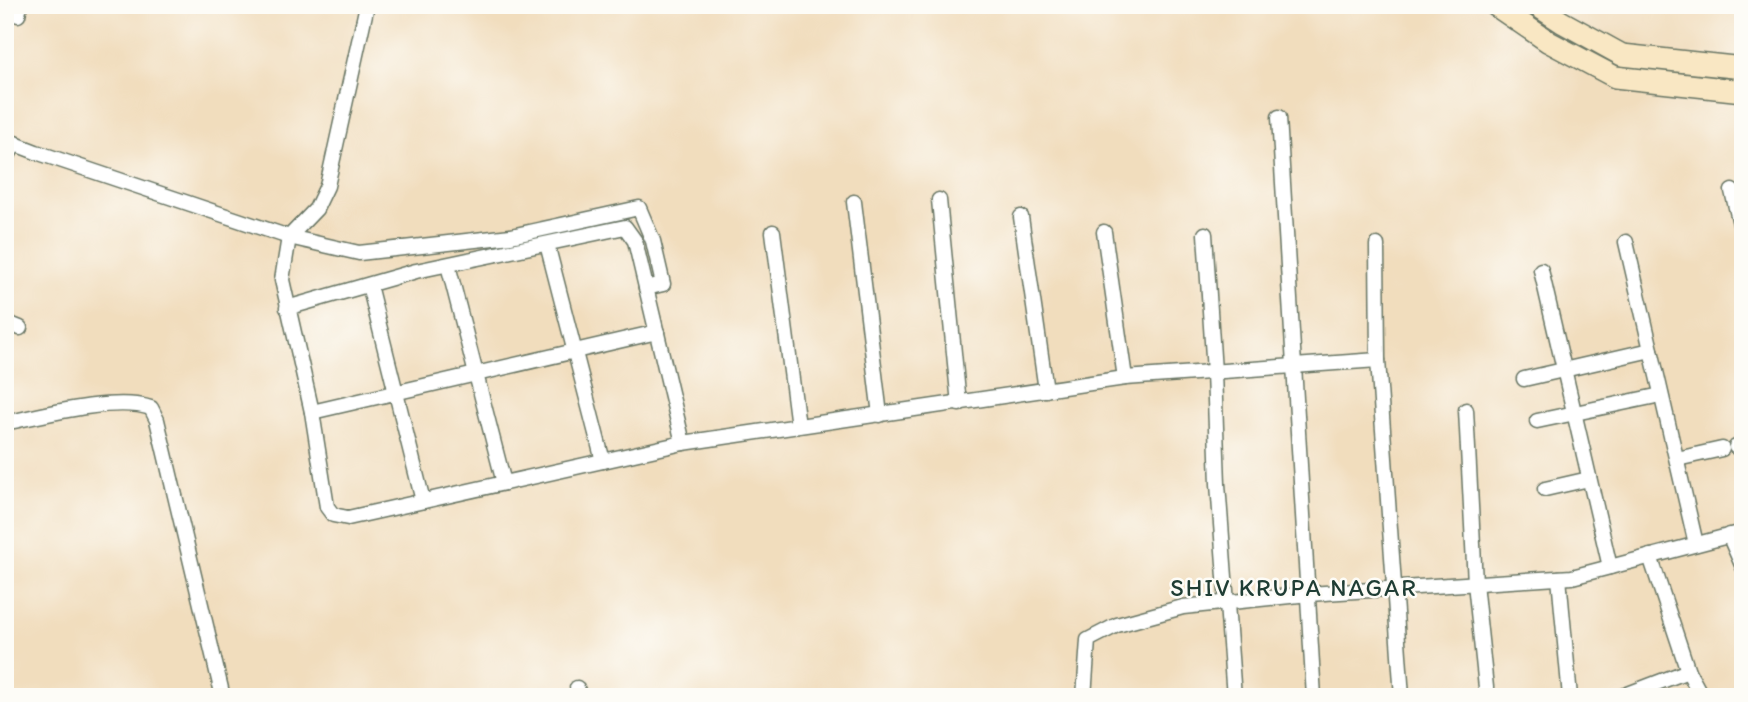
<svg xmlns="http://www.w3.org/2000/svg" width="1748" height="702" font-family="Itim,sans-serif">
  <rect width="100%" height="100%" fill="#fdfcf7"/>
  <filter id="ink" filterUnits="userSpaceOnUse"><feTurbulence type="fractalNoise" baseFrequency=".0143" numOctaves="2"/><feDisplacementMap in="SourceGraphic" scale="14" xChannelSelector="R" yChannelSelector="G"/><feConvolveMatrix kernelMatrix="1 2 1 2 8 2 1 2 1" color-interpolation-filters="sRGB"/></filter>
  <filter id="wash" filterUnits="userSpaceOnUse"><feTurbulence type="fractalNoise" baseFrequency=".00686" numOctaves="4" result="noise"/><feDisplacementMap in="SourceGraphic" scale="28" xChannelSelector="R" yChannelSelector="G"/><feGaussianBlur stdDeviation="1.57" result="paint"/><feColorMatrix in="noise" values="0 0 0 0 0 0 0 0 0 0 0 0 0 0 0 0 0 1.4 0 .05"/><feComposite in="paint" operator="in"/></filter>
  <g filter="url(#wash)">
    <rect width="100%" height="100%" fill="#f1ddbd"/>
  </g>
  <g filter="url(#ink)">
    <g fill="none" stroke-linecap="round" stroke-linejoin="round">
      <defs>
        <g id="minor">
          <polyline points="367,5 327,186 316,209 289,237 282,280 312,412 327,507 333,515 348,518 683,443 1125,378 1378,360"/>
          <polyline points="18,15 20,5"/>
          <polyline points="1279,117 1314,697"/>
          <polyline points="5,140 36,152 289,237 359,253 511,236 639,208 653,241 663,284 646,288"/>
          <polyline points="5,161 15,143"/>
          <polyline points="1732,191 1743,236"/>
          <polyline points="939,200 959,404"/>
          <polyline points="854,202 880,415"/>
          <polyline points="1021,217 1046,390"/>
          <polyline points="773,232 798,426"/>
          <polyline points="1104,232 1125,378"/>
          <polyline points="1205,234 1214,372 1218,484 1234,697"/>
          <polyline points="1626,242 1696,544"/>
          <polyline points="547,244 603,461"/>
          <polyline points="1377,245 1378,360 1402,697"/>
          <polyline points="448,265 504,483"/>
          <polyline points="1541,270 1610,567"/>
          <polyline points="369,285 423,501"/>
          <polyline points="287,308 416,271 625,227 635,241 683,443"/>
          <polyline points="5,322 20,328"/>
          <polyline points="1524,379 1651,350"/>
          <polyline points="1466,410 1475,583 1487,697"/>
          <polyline points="312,412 657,332"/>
          <polyline points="1537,421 1661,395"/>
          <path d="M5,423C43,415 116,396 151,408L157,420L223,697"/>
          <polyline points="1736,447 1743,445"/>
          <polyline points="1677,459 1722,449"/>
          <polyline points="1545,489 1589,479"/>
          <polyline points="1729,535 1743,567"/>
          <polyline points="1650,556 1688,671 1702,697"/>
          <polyline points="1559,578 1570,697"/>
          <polyline points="577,688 580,697"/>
          <polyline points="1084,697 1088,640 1117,625 1183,607 1309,594 1572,577 1743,532"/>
          <polyline points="1620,697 1688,671"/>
        </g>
        <g id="secondary">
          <polyline points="1495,5 1549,42 1615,77 1743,91"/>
          <polyline points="1536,5 1562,22 1622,55 1743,68"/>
        </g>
      </defs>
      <use href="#minor" stroke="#687564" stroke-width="17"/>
      <use href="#secondary" stroke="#687564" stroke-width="24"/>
      <use href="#minor" stroke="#fff" stroke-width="14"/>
      <use href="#secondary" stroke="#f9e7c3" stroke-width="21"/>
    </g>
  </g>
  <g text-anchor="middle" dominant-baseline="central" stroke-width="5" stroke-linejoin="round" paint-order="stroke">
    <g font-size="24" letter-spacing="2" fill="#1f3d34" stroke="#fdfcf7">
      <text x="1294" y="587">SHIV KRUPA NAGAR</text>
    </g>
  </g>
  <rect width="1748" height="702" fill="none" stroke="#fdfcf7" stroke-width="28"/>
</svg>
